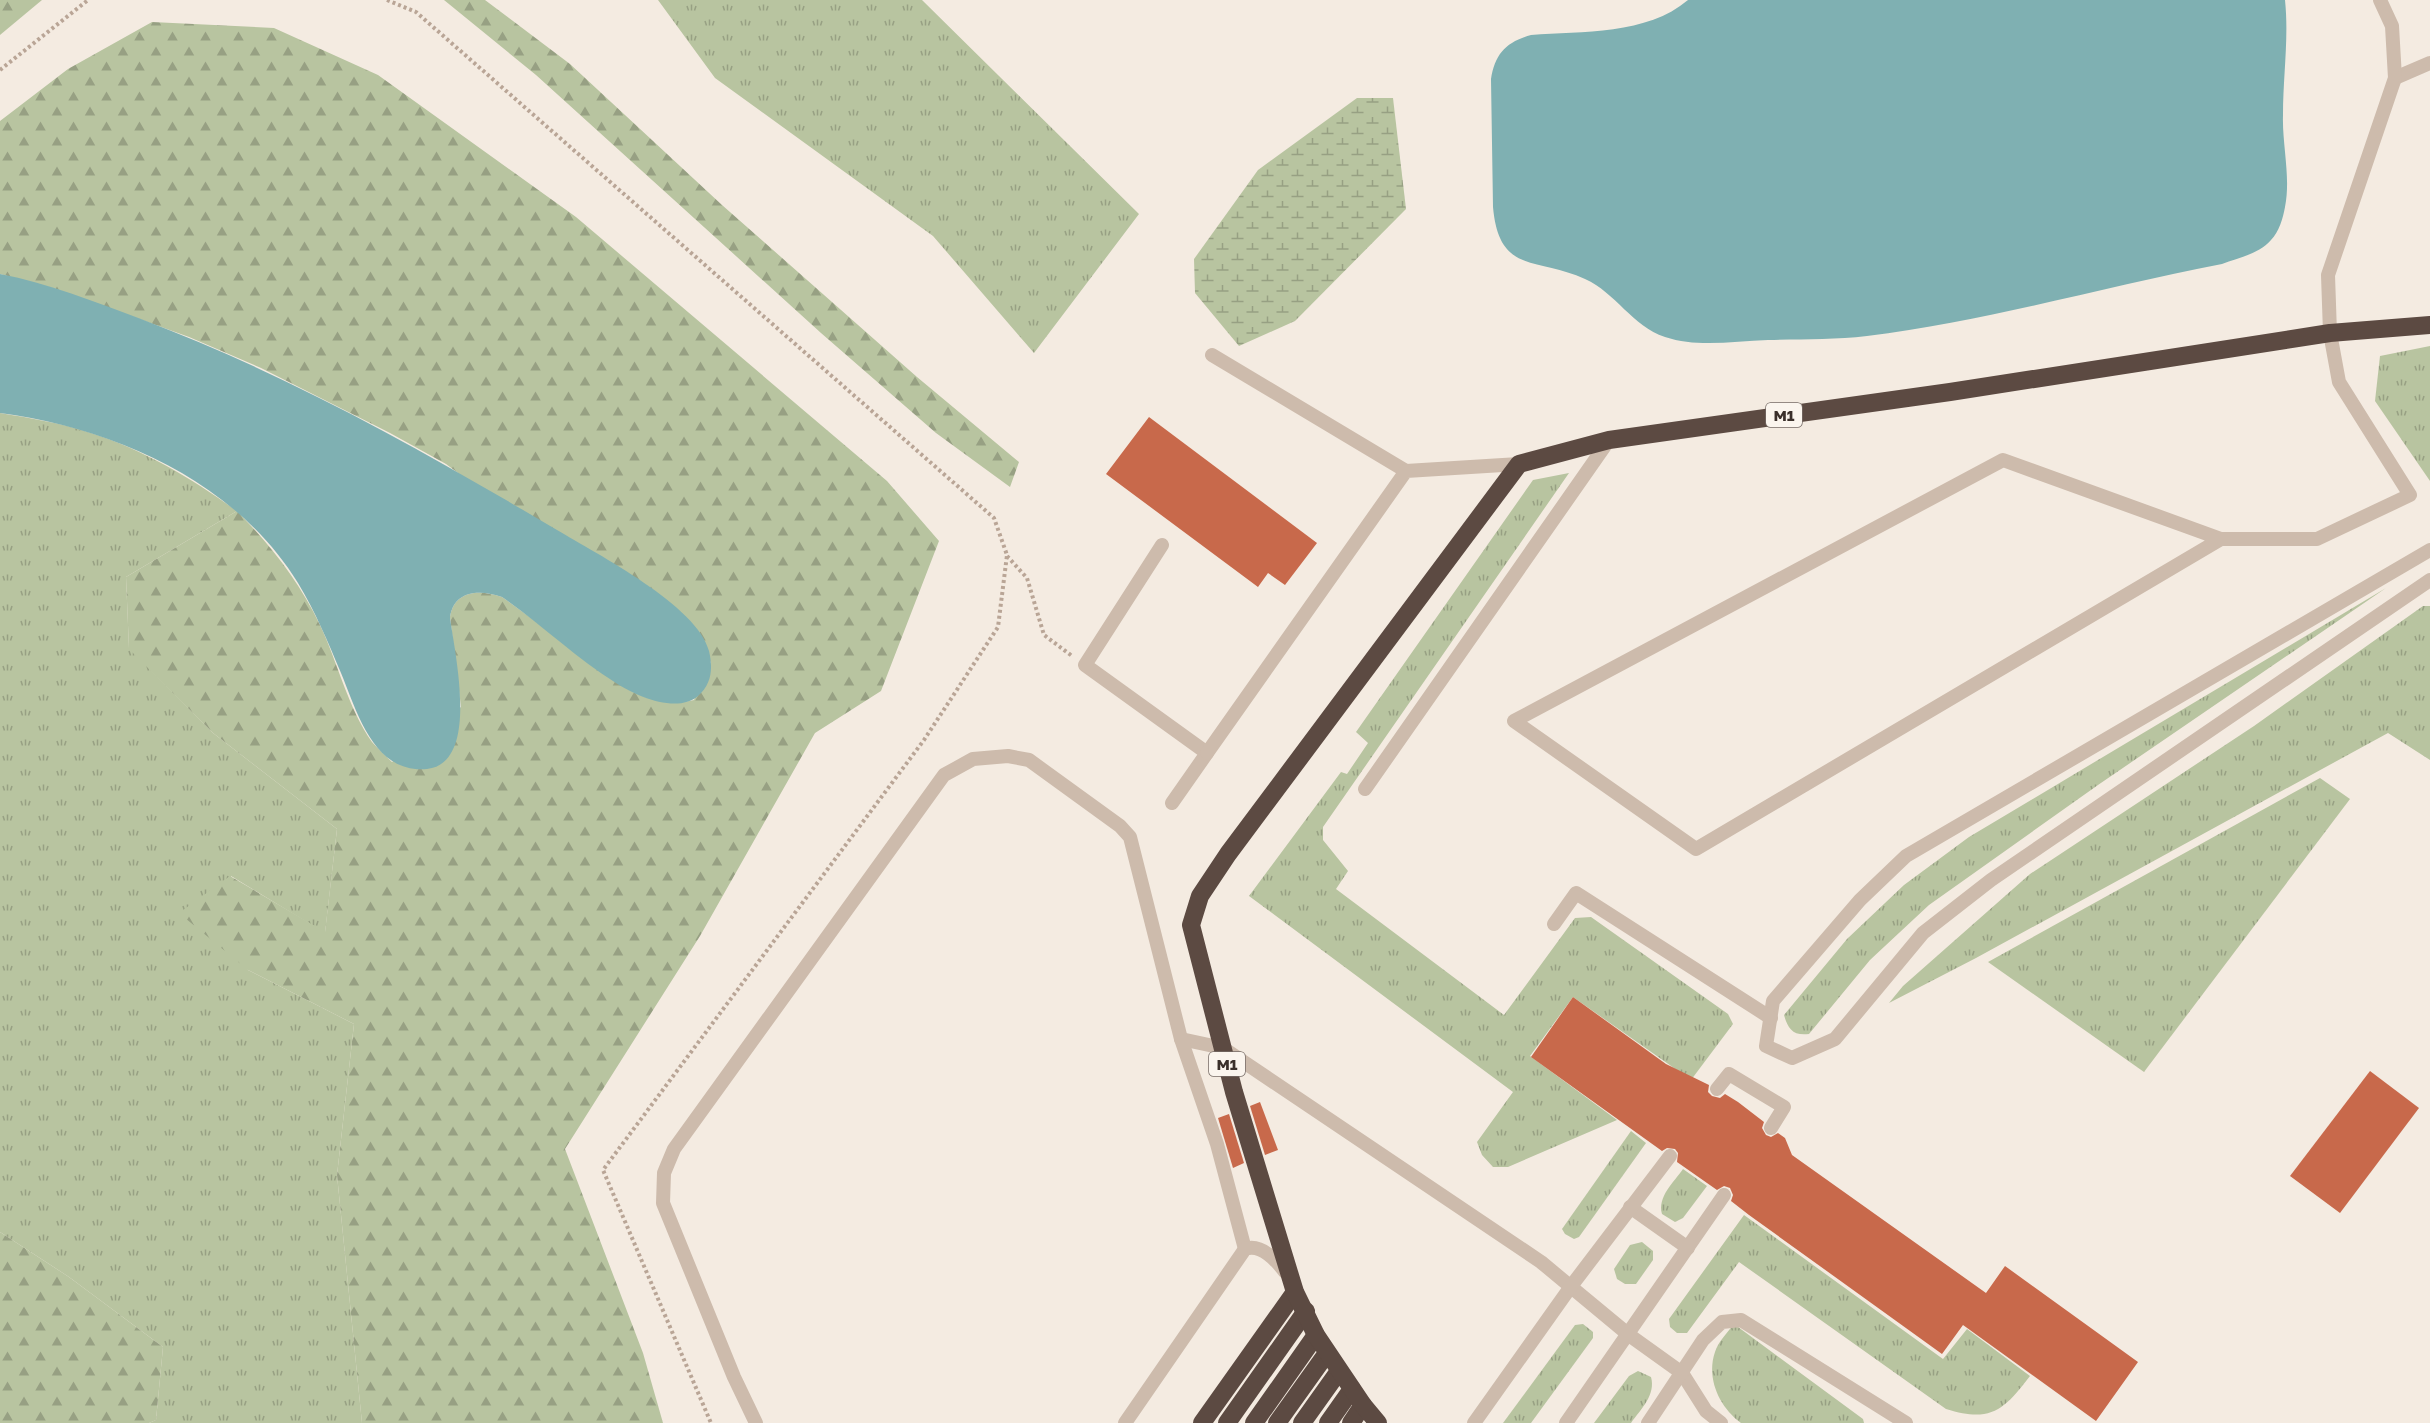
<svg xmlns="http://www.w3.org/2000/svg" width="2430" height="1423" font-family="'Golos Text',sans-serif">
  <defs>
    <pattern id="grass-tufts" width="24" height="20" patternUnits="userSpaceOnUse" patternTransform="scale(1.5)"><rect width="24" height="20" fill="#b8c4a0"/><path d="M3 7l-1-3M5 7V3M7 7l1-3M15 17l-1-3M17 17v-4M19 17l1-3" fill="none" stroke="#97a083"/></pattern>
    <pattern id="forest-firs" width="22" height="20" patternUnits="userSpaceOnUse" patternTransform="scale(1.5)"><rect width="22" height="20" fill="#b8c4a0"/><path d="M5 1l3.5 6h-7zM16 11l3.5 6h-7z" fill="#97a083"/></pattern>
    <pattern id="wetland-marsh" width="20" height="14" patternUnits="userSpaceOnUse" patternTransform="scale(1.5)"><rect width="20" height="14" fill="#b8c4a0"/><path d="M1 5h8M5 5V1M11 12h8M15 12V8" fill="none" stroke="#97a083"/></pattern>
  </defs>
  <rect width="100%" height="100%" fill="#f4ebe1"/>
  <g fill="url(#grass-tufts)">
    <polygon points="658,0 922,0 1139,214 1034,353 933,236 715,78"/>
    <polygon points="2430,346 2430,481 2375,401 2380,356"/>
    <path d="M0,413C30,418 61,423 91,433C144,450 191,478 237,511L126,577L129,648L213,733L337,829L325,933L231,876L248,970L354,1024L337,1175L362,1423H149L156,1420L163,1347L69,1277L0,1232Z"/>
    <polygon points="1569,473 1323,827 1323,840 1348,871 1336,889 1504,1015 1575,918 1591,917 1728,1014 1733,1024 1691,1080 1573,997 1530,1056 1617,1120 1508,1167 1493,1167 1482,1155 1477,1142 1513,1092 1249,896 1341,772 1347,774 1368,743 1356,732 1533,480"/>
    <path d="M2386,588L2098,785L1929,905L1870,960L1809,1034C1793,1036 1788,1029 1784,1015L1847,939L1904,885L1969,837Z"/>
    <polygon points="2423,606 2430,606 2430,760 2388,733 1976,958 1889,1003 1903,986 2030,874 2254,726"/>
    <polygon points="2320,778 2350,799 2144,1072 1988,962"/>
    <polygon points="1631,1131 1646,1143 1579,1237 1574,1239 1565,1234 1562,1229"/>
    <path d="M1683,1169L1707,1186L1683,1218L1675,1222L1662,1214C1657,1197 1674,1182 1683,1169Z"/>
    <path d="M1744,1215L1943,1359L1967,1329L2030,1376C2004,1410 1991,1423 1946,1409L1739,1262L1687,1333H1677L1670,1327L1669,1319Z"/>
    <polygon points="1642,1242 1653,1251 1653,1260 1636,1284 1625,1284 1617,1279 1614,1269 1630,1245"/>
    <polygon points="1583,1324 1593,1332 1593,1338 1531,1423 1503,1423 1575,1325"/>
    <path d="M1734,1324L1863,1419L1864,1423H1741C1719,1407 1706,1378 1715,1352C1718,1342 1728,1332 1734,1324Z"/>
    <path d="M1638,1371L1651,1377C1656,1395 1641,1409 1631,1423H1594L1629,1376Z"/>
  </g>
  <g fill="url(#forest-firs)">
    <polygon points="0,0 42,0 0,35"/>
    <polygon points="444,0 485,0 570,64 722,205 917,377 1019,462 1010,487 936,433 821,333 536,75"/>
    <path d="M152,22L274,28L378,75L576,217L887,481L939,541L881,691L815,733L700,936L565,1149L643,1353L663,1423H362L337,1175L354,1024L248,970L179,913L230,876L325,932L337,829L213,733L129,649L126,577L237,511C271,546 299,581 320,625C338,663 348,708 372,742C378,749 385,755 392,762L461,707L450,617C454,590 480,589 502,597C526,614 550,632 573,650C608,677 647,712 694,700L711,662L446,464L390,433L261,368L189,337L56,289L0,274V121L68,69Z"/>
    <polygon points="0,1232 69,1277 163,1347 156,1420 149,1423 0,1423"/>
  </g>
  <polygon fill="url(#wetland-marsh)" points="1357,98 1393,98 1406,209 1295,321 1239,346 1195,293 1194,259 1258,170"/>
  <g fill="#7fb0b2">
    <path d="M1688,0H2285C2289,38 2283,76 2283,115C2282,145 2291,177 2285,207C2283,218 2279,232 2271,240C2259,254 2238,258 2222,264C2103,287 1987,321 1867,336C1834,340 1801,339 1768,340C1734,341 1698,348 1665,337C1632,326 1616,293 1585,279C1537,257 1499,275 1493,207L1491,79C1495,54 1506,42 1531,35C1582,31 1647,35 1688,0Z"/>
    <path d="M0,274C48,283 95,302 141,319C289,375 422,450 557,530C597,554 698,606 709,651C713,668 712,684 698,696C677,714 636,696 616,683C576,658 541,624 502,597C480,589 454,590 450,617C454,651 481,763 427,769C373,774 357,711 341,673C328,642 315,611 298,583C235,481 114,428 0,413Z"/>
  </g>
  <g fill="#c8694b">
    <polygon points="1149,417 1317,543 1285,585 1268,573 1258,587 1106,474"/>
    <polygon points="1573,997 1666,1064 1709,1085 1708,1092 1712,1096 1720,1098 1725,1094 1738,1102 1764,1122 1762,1128 1766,1135 1771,1137 1778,1133 1785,1138 1792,1155 1986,1293 2005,1266 2138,1362 2096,1421 1963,1325 1942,1354 1749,1215 1731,1201 1733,1195 1730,1188 1724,1186 1717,1190 1677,1162 1678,1153 1675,1149 1667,1148 1662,1151 1531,1057"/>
    <polygon points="2370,1071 2419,1108 2340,1213 2290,1176"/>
    <polygon points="1260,1102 1278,1150 1265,1155 1250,1106"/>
    <polygon points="1229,1114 1244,1163 1233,1168 1218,1118"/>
  </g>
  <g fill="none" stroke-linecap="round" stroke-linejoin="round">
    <g stroke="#b9a596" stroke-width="4" stroke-dasharray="3 3" stroke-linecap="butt">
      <polyline points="387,0 416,12 994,518 1007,555 998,627 924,740 603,1170 711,1423"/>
      <polyline points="0,70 88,0"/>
      <polyline points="1007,556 1027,578 1044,635 1072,656"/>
    </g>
    <g stroke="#cdbbac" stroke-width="14">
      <polyline points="2395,78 2430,63"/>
      <polyline points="1212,355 1406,471"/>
      <polyline points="2221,539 2003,460 1514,721 1696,849 2221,539 2317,539 2410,495 2339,382 2330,333 2328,275 2395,78 2392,26 2380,0"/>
      <polyline points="1162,545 1085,665 1207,753 1172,803"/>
      <polyline points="2430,550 1906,856 1860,900 1773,1001 1766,1046 1792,1058 1835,1039 1923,933 1991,880 2430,580"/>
      <polyline points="1207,753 1406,471 1519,464"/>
      <polyline points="1365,789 1609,440"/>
      <polyline points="1554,924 1576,893 1771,1018"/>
      <polyline points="1181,1039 1223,1048 1541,1262 1629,1335 1682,1373 1706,1411 1721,1423"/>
      <polyline points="1717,1089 1729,1074 1784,1107 1771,1128"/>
      <polyline points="1630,1207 1688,1248"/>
      <polyline points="756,1423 734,1377 663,1203 664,1173 674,1149 944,775 973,759 1008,756 1029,760 1120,826 1130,837 1181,1039 1217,1144 1245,1249"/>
      <path d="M1125,1423L1245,1249C1261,1243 1277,1261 1285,1272"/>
      <polyline points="1474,1423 1572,1285 1670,1156"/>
      <polyline points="1566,1423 1724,1195"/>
      <polyline points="1648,1423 1703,1340 1722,1322 1741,1320 1906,1423"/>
    </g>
    <g stroke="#5c4a42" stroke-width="18">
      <polyline points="1202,1423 1295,1292"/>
      <polyline points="1227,1423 1306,1311"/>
      <polyline points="1254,1423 1316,1335"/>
      <polyline points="1277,1423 1327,1353"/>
      <polyline points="1302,1423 1339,1371"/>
      <polyline points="1328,1423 1352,1389"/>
      <polyline points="1351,1423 1363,1405"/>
      <polyline points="1378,1423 1363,1405 1316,1335 1295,1292 1234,1092 1191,925 1200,896 1228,854 1519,464 1609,440 1950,392 2330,333 2430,325"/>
    </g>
  </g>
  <g text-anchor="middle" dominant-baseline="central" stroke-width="5" stroke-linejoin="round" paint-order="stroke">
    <g fill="#fbf5ee" stroke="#756b66" stroke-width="1.5">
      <rect x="1766" y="403" width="36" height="24" rx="4.5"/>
      <rect x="1209" y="1052" width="36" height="24" rx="4.5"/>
    </g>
    <g font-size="15" font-weight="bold" fill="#3b302b">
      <text x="1784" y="415">М1</text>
      <text x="1227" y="1064">М1</text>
    </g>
  </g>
</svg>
